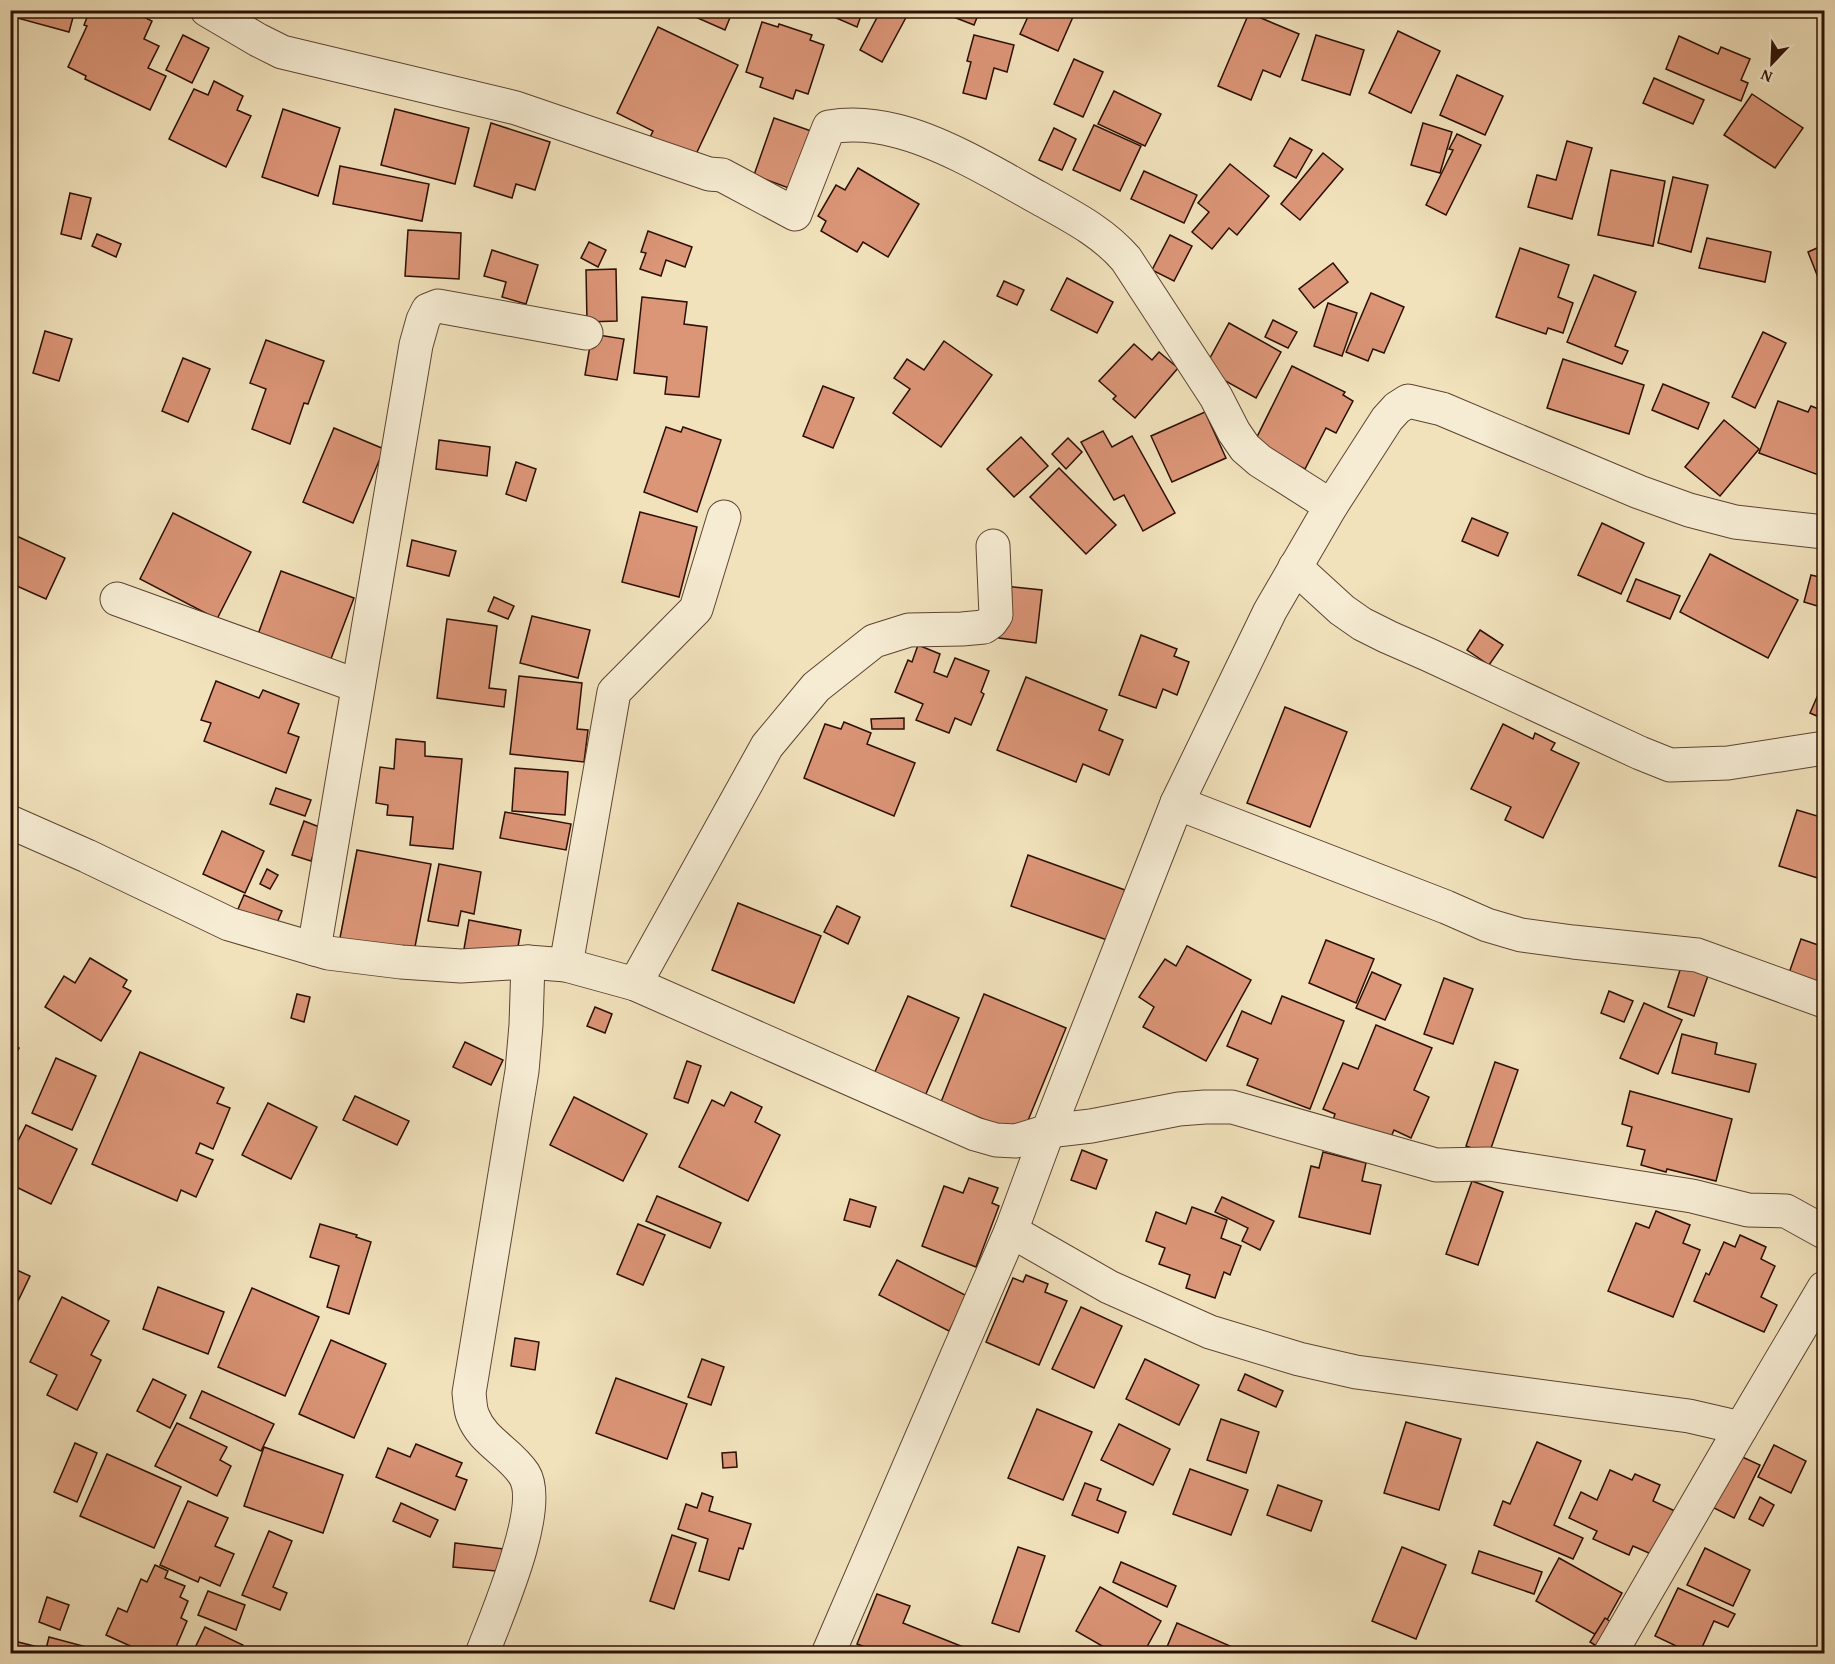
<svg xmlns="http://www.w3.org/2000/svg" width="1835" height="1664" font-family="'Gentium Book Plus',serif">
  <rect width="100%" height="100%" fill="#f1e2bc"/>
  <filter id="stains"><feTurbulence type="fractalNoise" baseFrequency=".00333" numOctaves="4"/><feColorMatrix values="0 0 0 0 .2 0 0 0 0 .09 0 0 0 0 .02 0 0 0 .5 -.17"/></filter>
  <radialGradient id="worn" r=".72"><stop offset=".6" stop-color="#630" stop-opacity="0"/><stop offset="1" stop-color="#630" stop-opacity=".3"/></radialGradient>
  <g fill="#db9577" stroke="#2c0f03" stroke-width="1.5">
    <polygon points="10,10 75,10 69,32 10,16"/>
    <polygon points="90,10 130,10 152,21 144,39 159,46 148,68 166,76 150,110 85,79 86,76 68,67 87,26 84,25"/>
    <polygon points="684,10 733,10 725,30 684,12"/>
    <polygon points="818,10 863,10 857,27"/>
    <polygon points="881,10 910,10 882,62 860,50"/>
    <polygon points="953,10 980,10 974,25 951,16"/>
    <polygon points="1031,10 1076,10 1058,51 1020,34"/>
    <polygon points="1249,13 1299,34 1280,77 1263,70 1251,100 1218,86"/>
    <polygon points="762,22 778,27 779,24 812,35 810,40 824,45 808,94 796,90 793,99 760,87 763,78 746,72"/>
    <polygon points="658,27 738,65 689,169 644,149 653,131 617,113"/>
    <polygon points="1398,31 1440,51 1411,113 1369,93"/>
    <polygon points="183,35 209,48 192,83 166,70"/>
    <polygon points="974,35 1014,45 1007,72 994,68 986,99 963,93 971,62 967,61"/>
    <polygon points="1316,35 1364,50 1350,95 1302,80"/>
    <polygon points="1679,36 1718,54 1721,47 1750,59 1741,80 1748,83 1741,101 1666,69"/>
    <polygon points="1074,59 1103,72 1083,117 1054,104"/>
    <polygon points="1457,75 1503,96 1485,135 1440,115"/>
    <polygon points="1654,78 1704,100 1693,124 1643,103"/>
    <polygon points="214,81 243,96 237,110 251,116 226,167 169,139 194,89 208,95"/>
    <polygon points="1114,91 1161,114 1145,146 1098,124"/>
    <polygon points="1752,94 1803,128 1775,168 1724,135"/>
    <polygon points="283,109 340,128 318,196 262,177"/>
    <polygon points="395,109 469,128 455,184 381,165"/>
    <polygon points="774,118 814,132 794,190 754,175"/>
    <polygon points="491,123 550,142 535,190 516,184 512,198 474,186"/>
    <polygon points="1423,123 1452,132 1440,173 1411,165"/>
    <polygon points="1094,125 1141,146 1120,191 1073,170"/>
    <polygon points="1054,128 1076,139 1062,170 1039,160"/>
    <polygon points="1457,134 1481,145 1446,215 1426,205 1453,150 1449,149"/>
    <polygon points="1290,138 1312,150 1296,178 1274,166"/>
    <polygon points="1567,141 1592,148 1572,219 1528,207 1537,175 1556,180"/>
    <polygon points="1323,153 1343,169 1300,220 1281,204"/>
    <polygon points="1230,164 1269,196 1237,235 1229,228 1212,249 1192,232 1209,212 1198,203"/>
    <polygon points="340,166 429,184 422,221 333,204"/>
    <polygon points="858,168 919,204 888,257 863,242 857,252 821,231 826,221 818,216 836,185 845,190"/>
    <polygon points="1611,170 1665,181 1653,246 1598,235"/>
    <polygon points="1144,171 1197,195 1184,223 1131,199"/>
    <polygon points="1673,177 1708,185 1691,252 1658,243"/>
    <polygon points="70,193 91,198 81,239 61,234"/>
    <polygon points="408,230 461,233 459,279 405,276"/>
    <polygon points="648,231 692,247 685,267 666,260 661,276 640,269 646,253 641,252"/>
    <polygon points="97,234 121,244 116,257 92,246"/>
    <polygon points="1170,235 1192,246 1174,281 1152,270"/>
    <polygon points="1707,238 1771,252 1765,282 1699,268"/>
    <polygon points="589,242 606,250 598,267 581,258"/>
    <polygon points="1824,245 1824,289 1823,290 1808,252"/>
    <polygon points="1520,248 1569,265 1558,297 1573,303 1563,333 1548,328 1546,334 1496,317"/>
    <polygon points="492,250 538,265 526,304 502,297 506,282 484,276"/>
    <polygon points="1333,263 1348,282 1314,308 1299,289"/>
    <polygon points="616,269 617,321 587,322 586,270"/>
    <polygon points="1594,275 1636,292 1615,346 1628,351 1622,364 1567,342"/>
    <polygon points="1067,278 1113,302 1097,333 1051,310"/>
    <polygon points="1004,281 1024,290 1017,305 997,296"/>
    <polygon points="1371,293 1404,307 1384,353 1373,349 1368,361 1346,352"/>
    <polygon points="642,297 687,302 684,324 707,327 699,397 665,394 667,377 634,373"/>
    <polygon points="1328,303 1357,313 1342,356 1314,346"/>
    <polygon points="1273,320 1297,332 1288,348 1265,337"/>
    <polygon points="1229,323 1281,352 1256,398 1204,369"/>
    <polygon points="45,331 72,339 59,381 33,373"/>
    <polygon points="1763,332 1786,343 1755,408 1732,397"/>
    <polygon points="592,334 624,339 617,380 585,375"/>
    <polygon points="266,340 324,361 308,404 304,403 290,444 252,429 266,389 250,383"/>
    <polygon points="944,341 992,375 941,447 893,413 910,389 894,378 907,359 924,370"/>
    <polygon points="1134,344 1152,360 1159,352 1178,368 1135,418 1113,399 1116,396 1099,381"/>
    <polygon points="183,358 210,369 188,422 162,411"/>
    <polygon points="1563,359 1644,385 1629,434 1547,408"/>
    <polygon points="1292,366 1345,392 1343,395 1353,401 1336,433 1326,428 1305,469 1254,443"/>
    <polygon points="1663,384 1709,403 1698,429 1652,410"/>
    <polygon points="823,386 854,398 833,448 803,436"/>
    <polygon points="1778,401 1808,412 1811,406 1824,411 1824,477 1759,453"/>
    <polygon points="1205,412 1226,458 1172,482 1151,436"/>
    <polygon points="1724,420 1759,449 1720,496 1685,467"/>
    <polygon points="666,427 681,432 683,427 721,440 697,512 644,492"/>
    <polygon points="334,428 384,449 353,523 303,502"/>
    <polygon points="1103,431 1112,447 1132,436 1175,513 1143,531 1124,495 1114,500 1081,442"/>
    <polygon points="1021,437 1048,466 1014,497 987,469"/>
    <polygon points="1068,438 1082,452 1066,469 1052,454"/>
    <polygon points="439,440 490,447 487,476 436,469"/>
    <polygon points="516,462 536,469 526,501 506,494"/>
    <polygon points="1059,468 1116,525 1086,554 1030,497"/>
    <polygon points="640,512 697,527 679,597 622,582"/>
    <polygon points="173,513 251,552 217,619 140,579"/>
    <polygon points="1472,518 1508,533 1498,556 1462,541"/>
    <polygon points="1602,523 1644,543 1621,594 1578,575"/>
    <polygon points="10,533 65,558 46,599 10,583"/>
    <polygon points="412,540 456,551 449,576 407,566"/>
    <polygon points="1710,554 1798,600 1768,658 1680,612"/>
    <polygon points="281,571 354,598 329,664 257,637"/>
    <polygon points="1811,575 1824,578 1824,608 1804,602"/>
    <polygon points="1636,579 1680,596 1670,619 1627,601"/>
    <polygon points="1005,586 1042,590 1036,643 999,638"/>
    <polygon points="494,597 514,606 508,619 488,611"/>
    <polygon points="532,616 590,630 578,678 520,663"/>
    <polygon points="447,619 497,626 489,688 506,690 504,707 437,698"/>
    <polygon points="1480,630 1503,645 1489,665 1467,650"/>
    <polygon points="1141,635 1177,649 1174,656 1189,662 1177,695 1163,689 1156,708 1119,695"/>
    <polygon points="918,645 940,654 934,672 947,677 955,658 989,671 981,692 984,694 971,725 955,718 949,733 916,720 923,704 895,692 908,660 912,662"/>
    <polygon points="519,676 582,683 577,729 588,730 584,762 510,754"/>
    <polygon points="1026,677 1107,710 1099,730 1123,740 1109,775 1083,764 1076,782 997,750"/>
    <polygon points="216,681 259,698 263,690 299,704 288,733 299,737 286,773 204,741 211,723 201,720"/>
    <polygon points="1824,681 1824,719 1810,713"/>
    <polygon points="1285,707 1347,732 1310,827 1247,803"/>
    <polygon points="904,718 904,729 872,729 871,719"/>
    <polygon points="844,722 871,733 867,744 915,763 894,816 804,778 825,724 841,729"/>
    <polygon points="1503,724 1533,739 1535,733 1555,743 1551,750 1579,763 1543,838 1505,820 1511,807 1471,789"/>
    <polygon points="396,739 425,742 425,756 462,759 453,849 410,845 413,817 387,815 388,805 376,803 380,767 394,769"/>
    <polygon points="515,768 568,772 565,815 512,811"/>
    <polygon points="276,788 311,800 305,816 270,804"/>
    <polygon points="1797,810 1824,818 1824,880 1779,866"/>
    <polygon points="505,812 571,824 566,850 500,838"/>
    <polygon points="304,821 322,828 311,861 292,855"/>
    <polygon points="222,831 264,851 245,893 203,874"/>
    <polygon points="357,850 431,864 413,957 339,943"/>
    <polygon points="1028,855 1125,890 1107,940 1011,906"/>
    <polygon points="439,864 481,872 474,914 461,911 458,926 428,921"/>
    <polygon points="267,869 278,875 270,889 260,884"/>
    <polygon points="244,895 282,911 273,932 235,916"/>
    <polygon points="738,903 821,936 794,1003 712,970"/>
    <polygon points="837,906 860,917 848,944 824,932"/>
    <polygon points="469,920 521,930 516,958 464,949"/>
    <polygon points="1801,939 1824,947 1824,985 1789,973"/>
    <polygon points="1326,940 1374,959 1356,1003 1309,983"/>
    <polygon points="1187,946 1251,980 1206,1061 1143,1027 1154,1007 1139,997 1165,959 1176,966"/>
    <polygon points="90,958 127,980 123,987 131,991 101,1041 45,1007 64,976 75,983"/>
    <polygon points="1682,964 1709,973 1694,1016 1668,1007"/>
    <polygon points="1372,972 1401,985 1385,1020 1356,1008"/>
    <polygon points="1444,978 1473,989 1453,1044 1424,1034"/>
    <polygon points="1609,991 1633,1001 1624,1022 1601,1013"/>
    <polygon points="297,994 310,997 304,1022 291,1018"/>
    <polygon points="984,994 1066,1028 1022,1135 941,1102"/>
    <polygon points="908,996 959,1018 925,1096 874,1074"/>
    <polygon points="1282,996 1344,1021 1310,1109 1247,1085 1258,1059 1227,1046 1242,1011 1271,1024"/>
    <polygon points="1644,1003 1682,1020 1658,1074 1620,1058"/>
    <polygon points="595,1007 612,1014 605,1033 587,1026"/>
    <polygon points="1376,1025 1432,1048 1414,1090 1429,1097 1411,1138 1394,1130 1388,1144 1333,1120 1335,1114 1323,1109 1343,1063 1358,1069"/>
    <polygon points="1682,1034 1717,1043 1715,1054 1756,1064 1749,1092 1672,1073"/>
    <polygon points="465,1042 503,1060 491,1085 453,1067"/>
    <polygon points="10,1044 19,1048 10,1065"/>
    <polygon points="140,1052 224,1088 217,1103 230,1108 213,1149 200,1143 196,1153 213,1160 196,1197 181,1190 177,1201 92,1164"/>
    <polygon points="56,1058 96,1076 72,1130 32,1113"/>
    <polygon points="687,1061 701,1066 688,1103 674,1098"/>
    <polygon points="1495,1062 1518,1070 1489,1154 1466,1146"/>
    <polygon points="1630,1091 1732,1119 1716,1181 1667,1169 1666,1172 1641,1165 1645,1150 1627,1146 1632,1127 1622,1124"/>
    <polygon points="731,1092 762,1107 755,1122 780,1135 748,1201 679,1167 712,1100 724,1106"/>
    <polygon points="355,1096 409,1121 397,1145 343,1120"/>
    <polygon points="574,1097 647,1134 623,1181 550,1145"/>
    <polygon points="268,1103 317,1127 291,1179 242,1155"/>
    <polygon points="26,1125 77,1149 51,1204 10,1184 10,1157"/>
    <polygon points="1082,1150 1107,1160 1096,1189 1071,1180"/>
    <polygon points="1323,1152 1366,1163 1362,1181 1381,1185 1370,1234 1299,1217 1311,1166 1319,1168"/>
    <polygon points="969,1178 998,1188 992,1203 999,1206 976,1267 922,1246 944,1186 963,1193"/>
    <polygon points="1472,1181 1503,1192 1478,1265 1446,1254"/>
    <polygon points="657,1196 721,1223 710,1248 646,1221"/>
    <polygon points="1222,1197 1274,1221 1260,1250 1242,1241 1248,1228 1215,1212"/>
    <polygon points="850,1199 876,1207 870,1227 844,1220"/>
    <polygon points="1192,1207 1227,1220 1221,1238 1241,1246 1230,1275 1224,1272 1215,1298 1186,1288 1190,1275 1159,1264 1165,1248 1146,1241 1156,1212 1186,1224"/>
    <polygon points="1656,1211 1690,1225 1683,1243 1700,1250 1673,1317 1608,1291 1636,1223 1649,1228"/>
    <polygon points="320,1224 357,1235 356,1237 371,1242 349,1314 327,1307 339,1266 310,1257"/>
    <polygon points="638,1224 665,1235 643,1285 617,1274"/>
    <polygon points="1740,1235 1766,1247 1761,1259 1775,1266 1761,1297 1777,1305 1764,1332 1694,1301 1706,1273 1709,1275 1724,1242 1735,1247"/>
    <polygon points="897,1260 967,1296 949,1331 879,1295"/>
    <polygon points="10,1267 30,1276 18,1301 10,1297"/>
    <polygon points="1026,1275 1048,1284 1045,1292 1067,1301 1039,1365 986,1342 1013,1278 1023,1282"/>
    <polygon points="158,1287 224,1312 208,1354 143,1329"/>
    <polygon points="252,1288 319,1317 285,1396 218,1367"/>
    <polygon points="62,1297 109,1321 91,1355 101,1360 77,1410 47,1395 57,1375 30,1362"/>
    <polygon points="1081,1307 1122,1326 1094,1388 1052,1369"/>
    <polygon points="515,1338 539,1342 535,1370 511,1366"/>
    <polygon points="331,1340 386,1364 354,1438 299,1414"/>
    <polygon points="702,1359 724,1367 711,1405 688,1397"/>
    <polygon points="1145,1359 1199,1385 1179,1425 1126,1399"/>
    <polygon points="1245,1374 1283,1391 1276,1407 1238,1390"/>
    <polygon points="616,1378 687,1404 667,1459 596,1433"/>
    <polygon points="153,1379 186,1395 170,1428 137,1411"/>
    <polygon points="202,1391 274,1424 261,1451 190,1418"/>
    <polygon points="1037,1409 1092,1432 1063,1500 1008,1478"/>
    <polygon points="1221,1419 1259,1432 1246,1473 1207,1460"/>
    <polygon points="1406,1422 1461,1439 1439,1510 1384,1493"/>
    <polygon points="177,1423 227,1447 220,1460 231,1466 217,1496 155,1466"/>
    <polygon points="1119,1424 1170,1449 1153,1485 1101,1460"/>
    <polygon points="1537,1442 1581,1461 1554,1525 1583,1538 1573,1559 1494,1525 1503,1501 1510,1504"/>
    <polygon points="75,1443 97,1453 77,1502 54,1492"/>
    <polygon points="416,1444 462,1463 456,1476 467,1480 455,1510 376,1477 388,1448 410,1457"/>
    <polygon points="1774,1445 1806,1461 1791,1493 1758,1477"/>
    <polygon points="264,1447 343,1475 323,1533 244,1506"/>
    <polygon points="736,1452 737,1467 723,1468 722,1453"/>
    <polygon points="107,1454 181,1487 154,1548 80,1516"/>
    <polygon points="1738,1455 1760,1465 1734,1518 1712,1507"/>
    <polygon points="1190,1469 1248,1490 1231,1535 1173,1514"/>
    <polygon points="1610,1470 1632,1480 1635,1474 1660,1485 1653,1501 1677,1512 1658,1557 1633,1546 1629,1555 1593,1539 1597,1531 1569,1518 1581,1492 1597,1500"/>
    <polygon points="1085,1483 1101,1489 1097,1500 1126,1512 1118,1533 1072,1515"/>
    <polygon points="1278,1485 1322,1501 1311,1531 1267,1515"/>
    <polygon points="702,1493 713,1497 709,1511 751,1524 743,1549 739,1548 729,1580 699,1571 708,1539 678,1529 686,1504 697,1508"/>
    <polygon points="1760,1497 1774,1505 1763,1526 1749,1519"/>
    <polygon points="188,1501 228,1518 215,1546 234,1554 220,1586 200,1577 198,1582 160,1565"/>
    <polygon points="401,1503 438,1520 430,1537 393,1521"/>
    <polygon points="269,1531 292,1541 273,1587 287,1593 280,1610 242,1595"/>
    <polygon points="672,1535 696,1543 674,1609 650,1601"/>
    <polygon points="455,1543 512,1550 507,1572 453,1567"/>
    <polygon points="1018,1547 1045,1556 1019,1632 992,1623"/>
    <polygon points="1402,1547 1446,1565 1416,1639 1372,1621"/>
    <polygon points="1705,1548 1750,1570 1733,1606 1687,1585"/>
    <polygon points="1479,1551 1542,1572 1534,1594 1472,1573"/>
    <polygon points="1559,1558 1622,1593 1598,1636 1536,1601"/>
    <polygon points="1121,1562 1176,1586 1167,1607 1113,1582"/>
    <polygon points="155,1565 168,1571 165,1578 185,1586 180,1597 188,1601 181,1618 187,1621 173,1654 148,1654 106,1635 118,1608 127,1612 141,1579 147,1582"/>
    <polygon points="1100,1587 1161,1621 1143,1654 1116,1654 1076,1631"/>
    <polygon points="1678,1588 1735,1614 1728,1627 1714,1621 1699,1654 1693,1654 1655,1636"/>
    <polygon points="208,1591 245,1605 236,1630 198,1615"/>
    <polygon points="877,1594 910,1606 903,1623 981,1654 883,1654 857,1644"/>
    <polygon points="47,1597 69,1605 60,1630 39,1622"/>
    <polygon points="1605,1618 1620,1628 1606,1652 1590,1642"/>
    <polygon points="1177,1623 1244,1652 1243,1654 1164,1654"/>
    <polygon points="205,1627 243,1645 239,1654 192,1654"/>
    <polygon points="49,1637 98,1650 98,1654 11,1654 14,1641 46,1649"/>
  </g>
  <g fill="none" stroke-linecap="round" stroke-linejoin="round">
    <defs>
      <g id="minor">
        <path d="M207,10L258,40L282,52L516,108L709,174L722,175L795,214L829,127C852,123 874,125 897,131C942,142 996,174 1037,197C1069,215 1102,231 1126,259L1216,397L1234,432L1245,448L1260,461L1331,506"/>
        <polyline points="1295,567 1342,610 1362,624 1388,637 1429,655 1640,753 1670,765 1728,763 1824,748"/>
        <polyline points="117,599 358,686"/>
        <polyline points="1177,803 1446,907 1487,925 1521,935 1573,942 1697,955 1824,1001"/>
        <polyline points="10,822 87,856 229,924 328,953 401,962 461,966 528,962 566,965 635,984 975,1134 996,1140 1016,1141 1048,1131 1091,1126 1179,1109 1205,1107 1232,1107 1436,1165 1489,1164 1692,1196 1748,1210 1786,1211 1824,1232"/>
        <polyline points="314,949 416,345 423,320 428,310 438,306 586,333"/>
        <polyline points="566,965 614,692 696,609 724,517"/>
        <polyline points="635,984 767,746 816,687 874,641 909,630 962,629 984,627 991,622 996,615 993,546"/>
        <polyline points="1011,1231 1109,1287 1210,1332 1299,1359 1356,1372 1689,1416 1741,1428"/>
        <path d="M482,1654C496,1617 545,1507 524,1474C510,1452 482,1441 473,1416C470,1410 470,1400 469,1393L522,1071L526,1025L528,962"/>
        <polyline points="828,1654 1011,1231 1048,1131 1177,803 1270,611 1331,506 1387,419 1397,408 1408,401 1442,409 1639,492 1689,510 1735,522 1824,532"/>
        <polyline points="1610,1654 1741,1428 1824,1288"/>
      </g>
    </defs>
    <use href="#minor" stroke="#5d4431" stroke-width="35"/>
    <use href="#minor" stroke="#f6ecd3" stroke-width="33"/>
  </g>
  <rect width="1835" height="1664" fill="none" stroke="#f1e2bc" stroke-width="36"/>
  <rect x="12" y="12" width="1811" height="1640" fill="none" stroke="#2c0f03" stroke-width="3"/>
  <rect x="18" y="18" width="1799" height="1628" fill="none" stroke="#2c0f03" stroke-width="1.5"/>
  <g transform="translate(1772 63) rotate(203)" stroke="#f6ecd3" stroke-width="4.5" paint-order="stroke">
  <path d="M0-4.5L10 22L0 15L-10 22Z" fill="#2c0f03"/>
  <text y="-9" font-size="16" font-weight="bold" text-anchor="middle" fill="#2c0f03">N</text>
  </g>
  <rect width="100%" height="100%" filter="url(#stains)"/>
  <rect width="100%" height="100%" fill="url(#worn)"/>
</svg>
